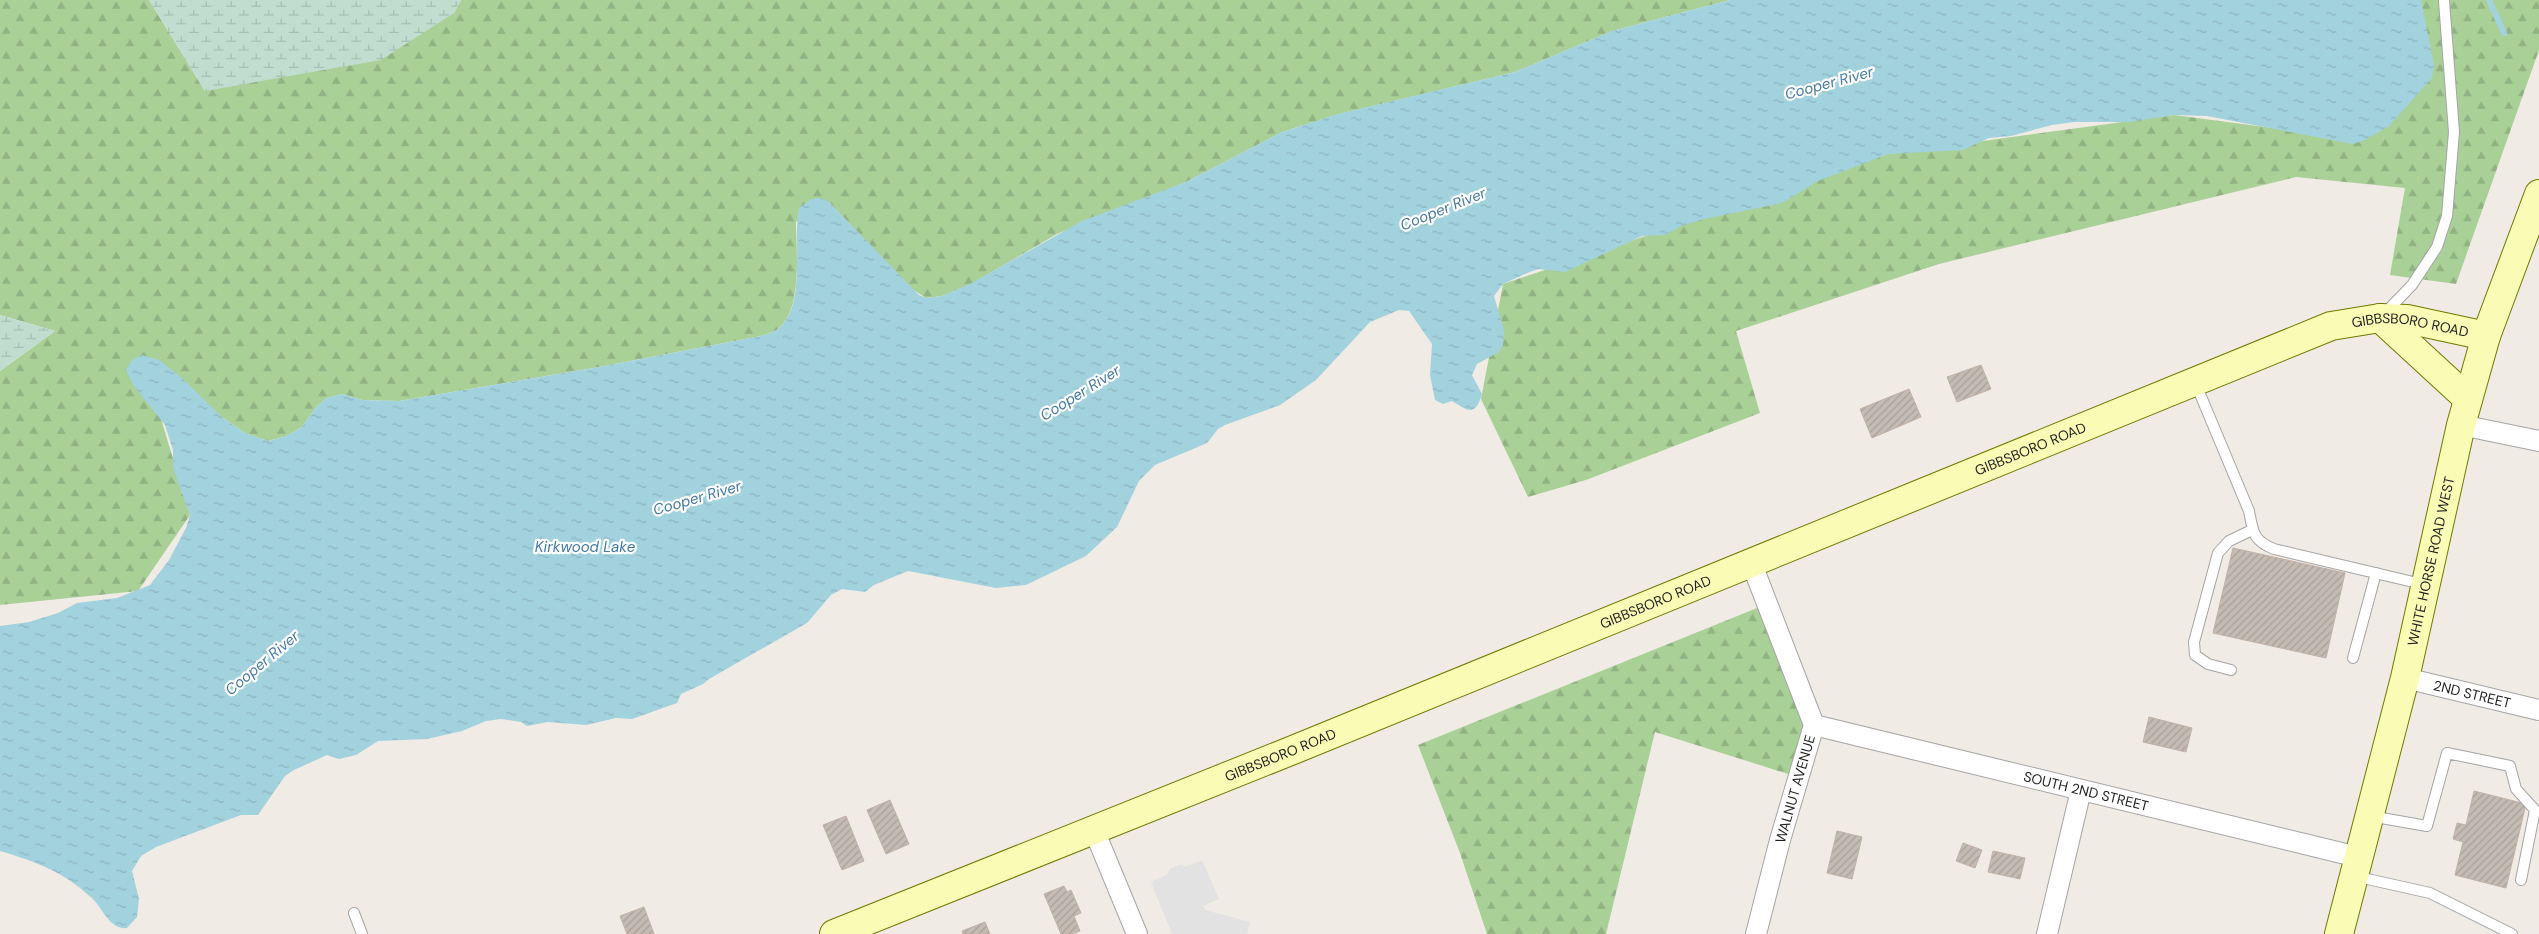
<svg xmlns="http://www.w3.org/2000/svg" width="2539" height="934" font-family="'DM Sans',sans-serif">
  <defs>
    <pattern id="forest-firs" width="22" height="20" patternUnits="userSpaceOnUse" patternTransform="scale(1.25)"><rect width="22" height="20" fill="#a9d097"/><path d="M5 1l3.5 6h-7zM16 11l3.5 6h-7z" fill="#91b282"/></pattern>
    <pattern id="wetland-marsh" width="20" height="14" patternUnits="userSpaceOnUse" patternTransform="scale(1.25)"><rect width="20" height="14" fill="#c0ded0"/><path d="M1 5h8M5 5V1M11 12h8M15 12V8" fill="none" stroke="#a5beb2"/></pattern>
    <pattern id="water-ripples" width="26" height="14" patternUnits="userSpaceOnUse" patternTransform="scale(1.25)"><rect width="26" height="14" fill="#a3d2df"/><path d="M2 4q2-2 4 0t4 0M15 11q2-2 4 0t4 0" fill="none" stroke="#8cb4bf"/></pattern>
    <pattern id="building-hatch" width="6" height="6" patternUnits="userSpaceOnUse" patternTransform="scale(1.25)"><rect width="6" height="6" fill="#c4bbb3"/><path d="M-1 1l2-2M0 6l6-6M5 7l2-2" fill="none" stroke="#a8a09a"/></pattern>
  </defs>
  <rect width="100%" height="100%" fill="#f0ebe4"/>
  <g fill="url(#forest-firs)">
    <path d="M0,0H149L205,91L454,13L461,0H1730L1612,31L1515,72L1339,114L1282,132L1186,182L1057,234L973,283L942,296L926,298L909,287L829,202L796,222C796,250 803,308 779,328C775,332 767,334 761,336L599,367L399,401L362,400L342,394L327,398L318,405L301,428L284,437L268,441L245,433L223,418L142,356L190,515L138,591L0,605V371L55,331L0,315Z"/>
    <polygon points="2421,0 2539,0 2539,50 2456,284 2390,275 2405,188 2296,177 1939,264 1736,331 1760,413 1586,480 1528,497 1481,399 1503,284 1888,154 2174,115 2365,140"/>
    <polygon points="1767,604 1810,714 1801,778 1655,732 1606,934 1487,934 1460,853 1418,745"/>
  </g>
  <g fill="url(#wetland-marsh)">
    <polygon points="149,0 461,0 454,13 381,60 205,91"/>
    <polygon points="0,315 55,331 0,371"/>
  </g>
  <polygon fill="#e2e2e2" points="1202,860 1219,899 1203,906 1205,910 1250,922 1247,934 1172,934 1151,882 1167,875 1170,869 1182,864 1185,867"/>
  <path fill="url(#water-ripples)" d="M1730,0H2421L2434,65L2432,78L2389,126L2365,140L2353,144L2207,116L2174,115L2130,122H2074L2052,125L2011,136L1989,138L1963,150L1888,154L1818,181L1782,203L1704,219L1681,226L1665,235L1642,236L1565,272L1538,269L1527,273L1503,284L1494,296L1504,330L1503,345L1499,352L1477,364L1472,375L1482,394C1475,418 1467,410 1452,401L1443,404L1435,400L1430,375L1432,344L1409,311L1399,310L1370,322L1316,380L1280,405L1225,425L1218,429L1207,443L1155,465L1139,481L1117,527L1086,556L1026,585L996,588L908,571L874,585L865,592L842,589L831,595L807,623L709,679L703,684L681,694L677,703L632,719L616,718L586,725L548,722L527,726L521,722L501,719L486,721L462,731L427,739L378,741L356,755L339,759L327,755L294,770L285,776L258,815H241L156,847L141,856L132,871L139,899L137,917L127,928C110,930 103,909 93,899C64,872 37,862 0,851V626L29,622L58,613L77,603L117,598L150,585L169,560L186,528L190,515L173,468V450L165,425L133,385L126,370L132,360L142,355L159,360L182,378L223,418L245,433L268,441L284,437L301,428L318,405L327,398L342,394L362,400L399,401L599,367L761,336C767,334 775,332 779,328C807,305 792,241 799,208C810,199 817,194 829,202L919,295L926,298L942,296L972,283L1082,221L1186,182L1282,132L1338,114L1515,72L1612,31Z"/>
  <g fill="none" stroke-linecap="round" stroke-linejoin="round">
    <polyline stroke="#a3d2df" stroke-width="6" points="2489,0 2504,33"/>
  </g>
  <g fill="url(#building-hatch)" stroke="#c2b1a6">
    <polygon points="1981,365 1991,389 1957,402 1947,377"/>
    <polygon points="1909,389 1921,417 1872,438 1860,409"/>
    <polygon points="2233,548 2345,573 2326,658 2213,633"/>
    <polygon points="2149,717 2192,728 2186,752 2143,742"/>
    <polygon points="2474,791 2526,804 2506,888 2455,875 2463,842 2453,839 2457,823 2466,825"/>
    <polygon points="890,800 909,844 886,854 867,810"/>
    <polygon points="846,816 864,861 842,870 823,825"/>
    <polygon points="1837,831 1862,837 1852,879 1827,873"/>
    <polygon points="1963,843 1982,850 1975,868 1956,861"/>
    <polygon points="1993,851 2025,858 2020,879 1988,872"/>
    <polygon points="1064,886 1067,892 1071,890 1081,913 1074,916 1080,931 1072,934 1061,934 1044,894"/>
    <polygon points="644,907 654,934 627,934 620,916"/>
    <polygon points="985,922 990,934 963,934 962,931"/>
  </g>
  <g fill="none" stroke-linecap="round" stroke-linejoin="round">
    <defs>
      <g id="lane">
        <polyline points="2384,314 2412,285 2437,247 2447,216 2454,132 2444,1"/>
        <path d="M2195,382L2249,511C2253,532 2253,541 2274,549L2426,585"/>
        <polyline points="2353,658 2376,573"/>
        <polyline points="2231,670 2208,664 2195,655 2194,642 2218,553 2229,541 2252,530"/>
        <polyline points="2370,816 2427,826 2447,753 2510,766 2516,789 2535,810 2521,880"/>
        <polyline points="2354,876 2430,893 2512,934"/>
        <polyline points="354,913 362,934"/>
      </g>
      <g id="street">
        <polyline points="2461,425 2539,441"/>
        <polyline points="1751,562 1814,725 1780,840 1756,934"/>
        <path id="s1" d="M2405,678L2539,710"/>
        <path id="s2" d="M1814,725L2358,857"/>
        <polyline points="1094,830 1137,934"/>
        <polyline points="2047,934 2081,790"/>
      </g>
      <g id="secondary">
        <polyline points="2380,318 2468,399"/>
        <path id="s3" d="M834,934L1293,750L2331,326L2380,318L2407,319L2486,336"/>
        <path id="s4" d="M2339,934L2405,678L2461,425L2486,336L2539,194"/>
      </g>
    </defs>
    <use href="#lane" stroke="#a5a5a5" stroke-width="12"/>
    <use href="#street" stroke="#a5a5a5" stroke-width="22"/>
    <use href="#secondary" stroke="#6f7a01" stroke-width="30"/>
    <use href="#lane" stroke="#fff" stroke-width="10"/>
    <use href="#street" stroke="#fff" stroke-width="20"/>
    <use href="#secondary" stroke="#fafcb6" stroke-width="28"/>
  </g>
  <g text-anchor="middle" dominant-baseline="central" stroke-width="4.5" stroke-linejoin="round" paint-order="stroke">
    <g font-size="14" fill="#1e1e1e" stroke="#fff">
      <text stroke="none"><textPath href="#s3" startOffset="1696">GIBBSBORO ROAD</textPath></text>
      <text stroke="none"><textPath href="#s3" startOffset="1291">GIBBSBORO ROAD</textPath></text>
      <text stroke="none"><textPath href="#s4" startOffset="384">WHITE HORSE ROAD WEST</textPath></text>
      <text stroke="none"><textPath href="#s3" startOffset="886">GIBBSBORO ROAD</textPath></text>
      <text stroke="none"><textPath href="#s1" startOffset="69">2ND STREET</textPath></text>
      <text stroke="none"><textPath href="#s3" startOffset="481">GIBBSBORO ROAD</textPath></text>
      <text transform="translate(1795 789) rotate(-74)">WALNUT AVENUE</text>
      <text stroke="none"><textPath href="#s2" startOffset="280">SOUTH 2ND STREET</textPath></text>
    </g>
    <g font-size="15" font-style="italic" fill="#4479a9" stroke="#fff">
      <text transform="translate(1829 83) rotate(-15)">Cooper River</text>
      <text transform="translate(1443 209) rotate(-22)">Cooper River</text>
      <text transform="translate(1080 393) rotate(-32)">Cooper River</text>
      <text transform="translate(697 498) rotate(-16)">Cooper River</text>
      <text x="585" y="547">Kirkwood Lake</text>
      <text transform="translate(262 663) rotate(-40)">Cooper River</text>
    </g>
  </g>
</svg>
